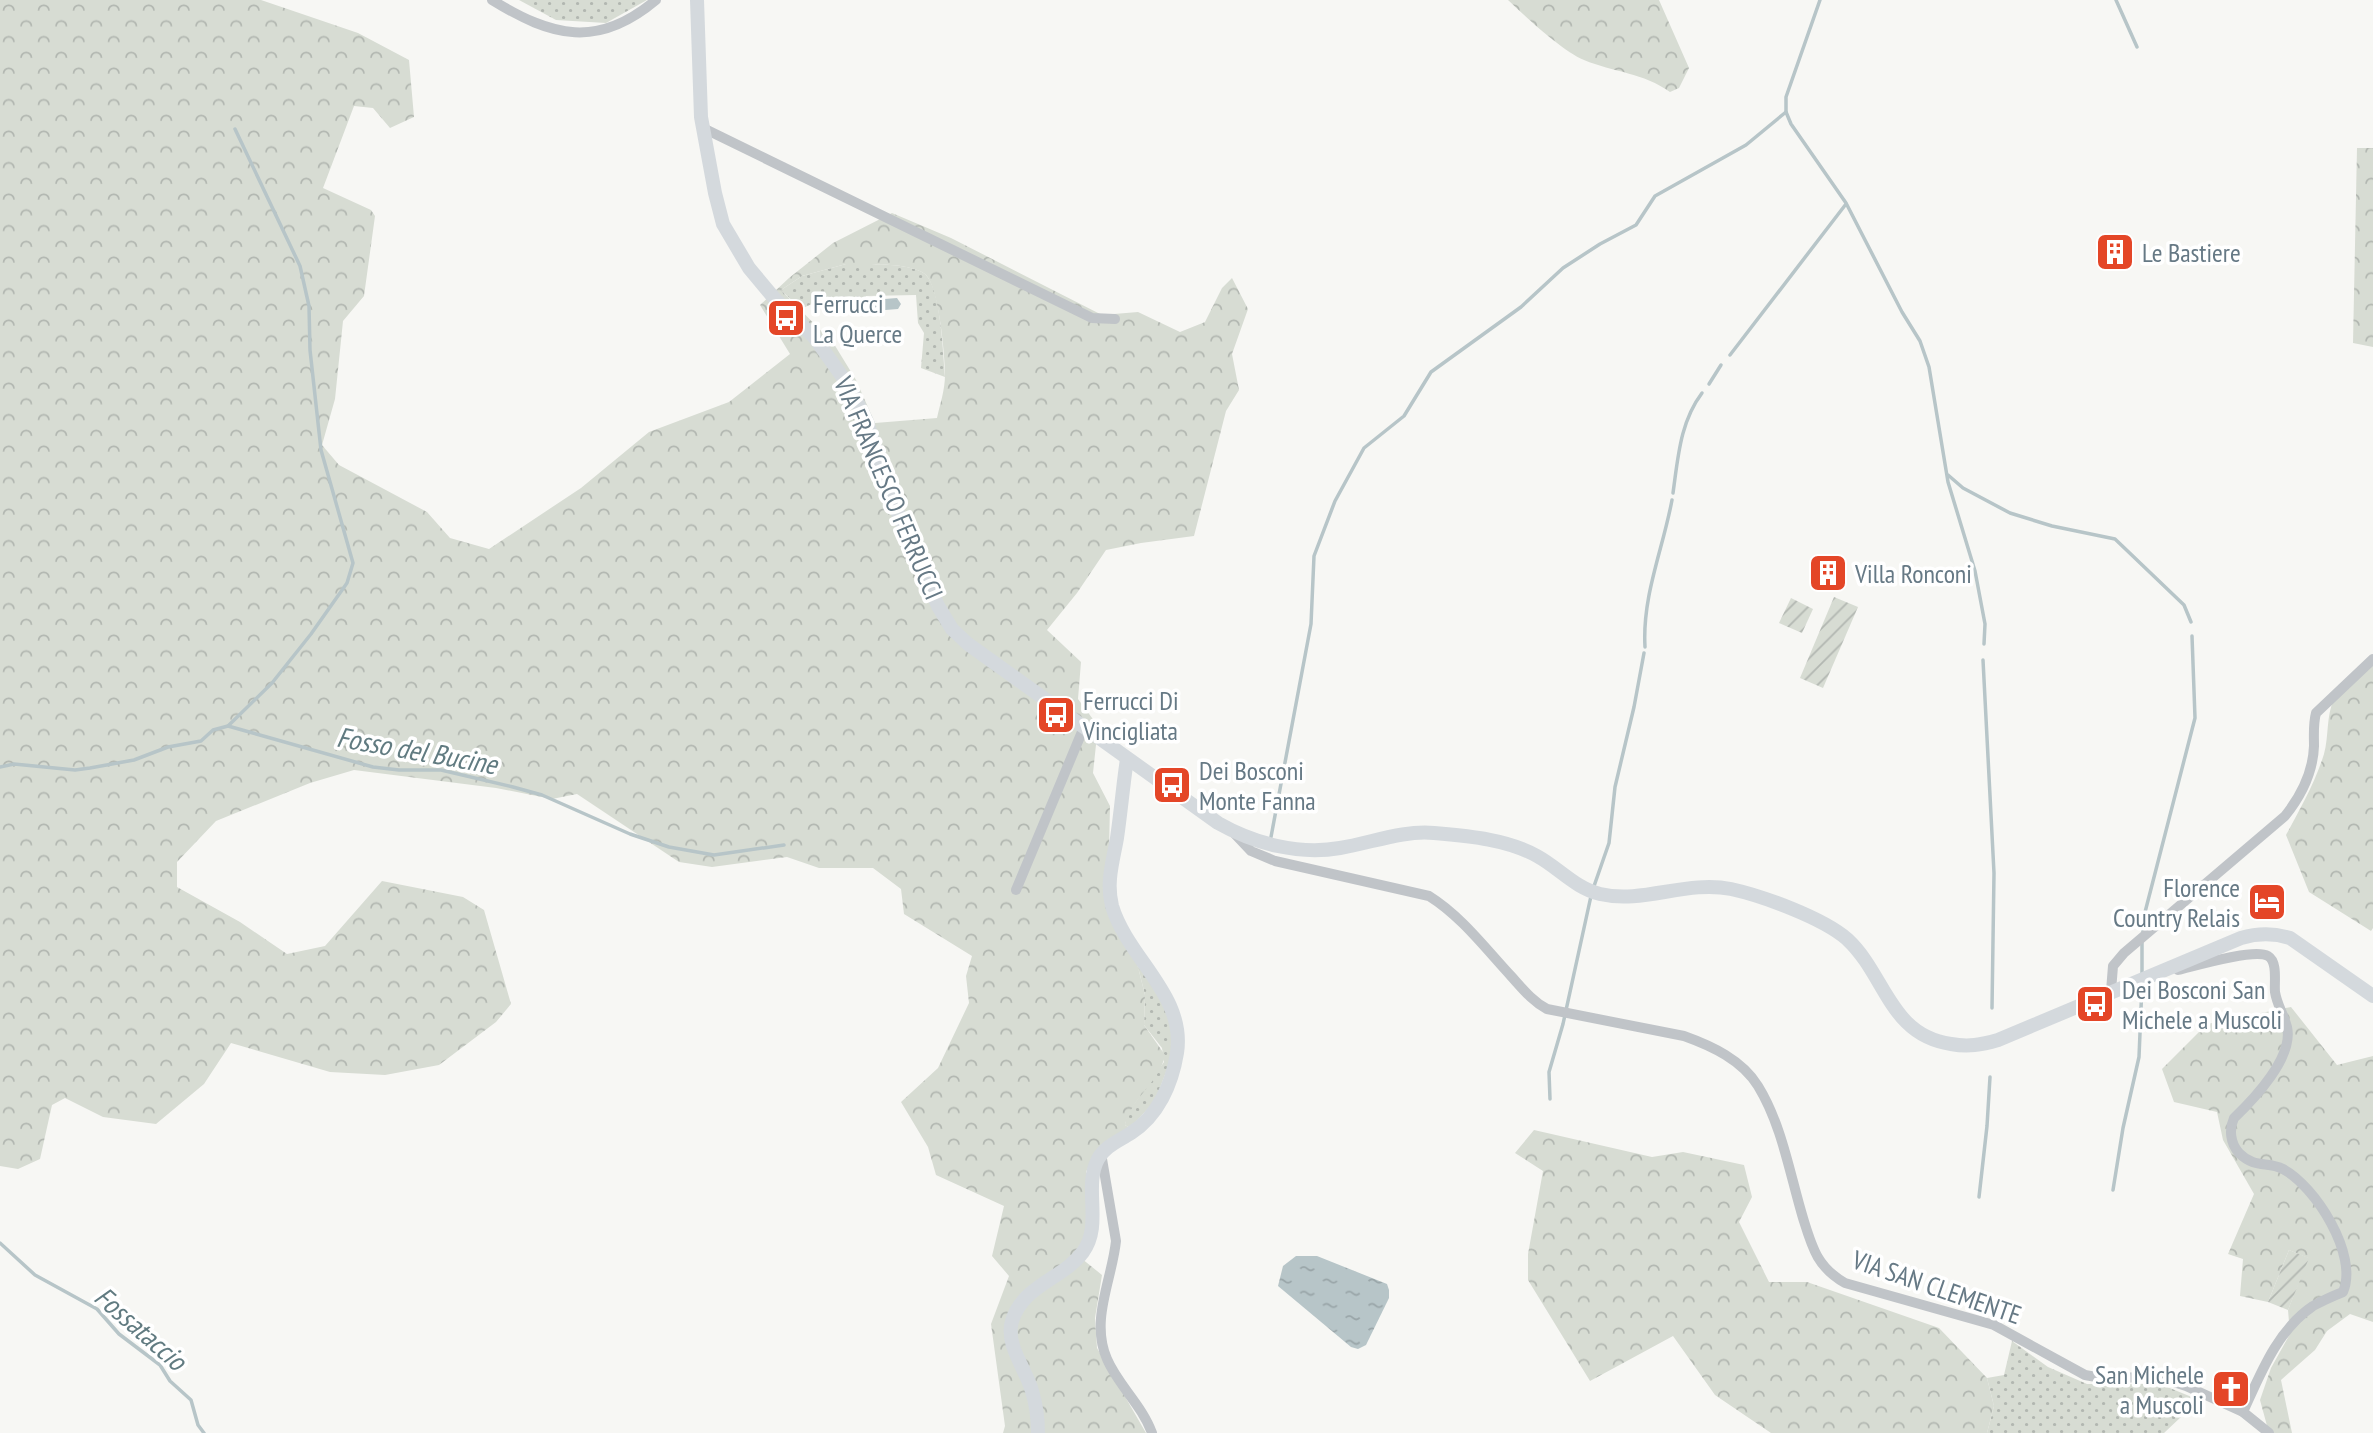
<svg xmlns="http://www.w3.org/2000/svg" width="2373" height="1433" font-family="'PT Sans Narrow',sans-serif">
  <defs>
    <pattern id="grass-dots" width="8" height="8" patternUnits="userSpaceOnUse" patternTransform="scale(1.75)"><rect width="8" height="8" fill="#d7dcd3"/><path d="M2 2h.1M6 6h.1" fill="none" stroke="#b2b7b1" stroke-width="1.8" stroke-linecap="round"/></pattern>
    <pattern id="forest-crowns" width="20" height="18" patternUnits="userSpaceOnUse" patternTransform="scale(1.75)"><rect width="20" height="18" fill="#d7dcd3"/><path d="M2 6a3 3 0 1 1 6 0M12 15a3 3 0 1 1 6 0" fill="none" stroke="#b2b7b1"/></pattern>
    <pattern id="garden-furrows" width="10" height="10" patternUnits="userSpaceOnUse" patternTransform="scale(1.75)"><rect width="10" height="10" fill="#d7dcd3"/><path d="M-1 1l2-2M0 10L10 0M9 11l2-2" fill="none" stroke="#b2b7b1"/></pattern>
    <pattern id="water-ripples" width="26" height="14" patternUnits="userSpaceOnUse" patternTransform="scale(1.75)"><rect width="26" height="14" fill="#b7c5c8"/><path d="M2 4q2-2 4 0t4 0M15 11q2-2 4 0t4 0" fill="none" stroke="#99a5a8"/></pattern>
  </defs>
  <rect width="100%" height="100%" fill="#f7f7f4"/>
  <g fill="url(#grass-dots)">
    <polygon points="519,0 647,0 606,23 556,20"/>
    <path d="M846,264C863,264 914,262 926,275C941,290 943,355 945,377L921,368L924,333L918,323L916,295L866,296V299L816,302L801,309L781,290L802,276Z"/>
    <polygon points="1137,963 1170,1014 1174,1051 1155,1101 1130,1128 1125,1125 1127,1114 1164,1062 1162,1048 1144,1025 1145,995"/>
    <polygon points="2012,1341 2048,1367 2087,1384 2160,1384 2199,1400 2164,1433 1987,1433 1994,1406 1987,1378 2004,1375"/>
  </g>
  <g fill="url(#forest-crowns)" fill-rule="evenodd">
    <path d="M0,0H261L358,33L409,60L414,117L390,128L373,108L354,106L323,188L371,210L375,216L364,296L343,321L335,399L322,445L339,465L427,512L450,538L489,549L581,488L649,432L729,402L790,354L760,305L789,278L833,243L892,213L951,238L1102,315L1138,312L1180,332L1205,322L1222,288L1232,278L1248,309L1232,354L1239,390L1226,411L1194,536L1141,543L1106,550L1077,593L1047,630L1081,662L1078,699L1098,726L1093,773L1110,806L1108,894L1137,963L1145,995L1144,1025L1165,1055C1160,1082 1131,1098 1125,1125L1130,1128L1091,1161L1086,1172V1236L1076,1254L1102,1275L1095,1318L1097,1348L1146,1433H1003L1005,1426L991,1324L1009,1276L992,1256L1004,1206L936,1175L928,1147L901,1102L938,1068L969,1003L966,976L972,956L904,914L901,889L873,868H819L787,857L712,867L679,862L577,794L552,799L496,788L354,770L310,783L216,821L177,862V887L240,922L287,954L325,946L382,881L463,897L484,910L511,1004L496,1022L439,1065L385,1075L330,1072L231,1043L204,1084L156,1124L103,1117L65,1098L52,1105L40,1159L18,1169L0,1166ZM846,264C864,264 913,262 926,275C939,288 945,356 945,375C945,390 940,404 937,418L875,423L856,380L834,344L781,290L802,276Z"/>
    <path d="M1508,0H1659L1689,68L1679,88L1670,92C1644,73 1613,72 1584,60C1561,50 1527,18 1508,0Z"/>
    <polygon points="2357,148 2373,148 2373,347 2353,343"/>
    <path d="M2373,665V928L2371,931L2309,892L2286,835C2300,809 2315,783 2324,754C2329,736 2326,716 2334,699Z"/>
    <polygon points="2291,1007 2337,1065 2373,1056 2373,1322 2350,1314 2327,1331 2315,1350 2281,1380 2292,1433 2269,1433 2260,1400 2271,1368 2290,1334 2288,1310 2308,1258 2289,1250 2268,1302 2240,1296 2243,1259 2228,1254 2254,1194 2223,1140 2217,1112 2174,1102 2162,1069 2207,1024"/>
    <polygon points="1534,1130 1652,1157 1683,1152 1744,1165 1752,1197 1739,1222 1769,1282 1807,1282 1939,1328 1987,1378 1994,1406 1987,1433 1771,1433 1715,1395 1673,1336 1590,1381 1528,1280 1528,1254 1543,1171 1515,1153"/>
  </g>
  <g fill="url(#garden-furrows)">
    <polygon points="1834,597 1858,607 1823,688 1800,678"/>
    <polygon points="1791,598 1813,609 1802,633 1779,623"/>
    <polygon points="2289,1250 2309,1258 2288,1310 2268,1302"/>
  </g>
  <g fill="url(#water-ripples)">
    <polygon points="897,298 901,304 898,309 873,311 872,300"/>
    <polygon points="1296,1256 1317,1256 1387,1284 1389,1290 1389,1298 1366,1345 1358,1349 1351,1347 1278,1286 1283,1266"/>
  </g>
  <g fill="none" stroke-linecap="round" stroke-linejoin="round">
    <g stroke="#b7c5c8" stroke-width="3.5">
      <polyline points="1820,0 1786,97 1786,112 1791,124 1846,203 1902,312 1920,341 1929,367 1948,482 1975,571 1985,624 1984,644"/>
      <polyline points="2116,0 2137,47"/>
      <polyline points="1730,355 1846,204"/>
      <polyline points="1709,384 1721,365"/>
      <polyline points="1948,475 1963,488 2010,513 2052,526 2115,539 2184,605 2191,622"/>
      <path d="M1673,493C1678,458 1680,422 1702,393"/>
      <path d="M1645,647C1642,596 1663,549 1672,500"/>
      <polyline points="1983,660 1994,873 1992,1008"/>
      <polyline points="228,726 272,683 311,634 347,583 353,563 321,450 310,350 309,306 300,266 235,129"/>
      <polyline points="0,767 14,764 75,770 90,768 134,760 168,747 201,741 213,730 228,726 373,767 399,770 441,770 513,787 542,795 630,834 669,847 714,855 784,845"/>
      <polyline points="1271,837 1311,624 1314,556 1335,501 1364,448 1404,416 1431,372 1521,307 1563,268 1600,244 1636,225 1655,196 1746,145 1786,112"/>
      <polyline points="1593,889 1609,843 1615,787 1634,707 1644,653"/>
      <polyline points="2143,935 2143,920 2195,718 2192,636"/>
      <polyline points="2142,974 2142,943"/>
      <polyline points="1550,1099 1549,1072 1563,1024 1591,896"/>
      <polyline points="2113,1190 2123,1128 2139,1057 2142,985"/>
      <polyline points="1979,1197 1987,1126 1990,1077"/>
      <polyline points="0,1243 35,1275 97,1309 119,1334 160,1365 170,1381 191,1400 198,1425 204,1433"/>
    </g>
    <g stroke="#c0c4c8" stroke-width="10">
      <path d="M492,0C552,37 598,49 656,0"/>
      <polyline points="703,128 1092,318 1115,319"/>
      <path d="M1234,833L1251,851L1275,861L1429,896C1461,916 1485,948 1511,976C1522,988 1532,1001 1547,1009L1684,1036C1712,1046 1742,1060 1758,1086C1782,1125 1790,1175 1803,1218C1812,1247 1817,1267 1845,1283L1994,1325L2085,1375L2107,1379L2155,1376L2186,1386L2243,1412L2269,1433"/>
      <polyline points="1016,890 1084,727"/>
      <path d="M2178,970C2195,966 2254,948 2268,956C2278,962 2274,982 2275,992C2277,1005 2284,1015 2287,1027C2294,1057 2254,1099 2234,1118C2229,1129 2230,1143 2239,1153C2255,1169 2267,1161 2283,1169C2315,1186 2359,1255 2343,1292C2333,1296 2322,1301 2313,1306C2277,1330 2260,1375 2243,1412"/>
      <path d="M2111,991L2113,966L2124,953L2285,816C2301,796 2313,773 2314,746C2314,735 2313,724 2316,713L2373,659"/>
      <path d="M1101,1153L1116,1241C1112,1280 1090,1320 1107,1359C1118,1385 1142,1405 1152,1433"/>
    </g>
    <g stroke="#d4d9dd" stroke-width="14">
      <path d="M697,0L701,117L715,193L723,224L749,268L774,298L814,337L849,386L867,422L891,497L938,606L952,629L968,644L1218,823C1255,844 1299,855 1340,848C1371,843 1403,830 1434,833C1468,836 1507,839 1537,856C1559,868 1575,888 1600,894C1643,904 1687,880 1731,889C1763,896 1823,918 1847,939C1886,975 1889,1035 1951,1044C1968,1047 1981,1045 1998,1040L2241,938C2258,933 2274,933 2290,938L2373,996"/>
      <path d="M1038,1433C1038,1419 1036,1404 1032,1391C1026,1369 1005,1345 1012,1321C1023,1285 1063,1279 1083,1252C1103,1225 1083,1187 1098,1159C1105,1146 1119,1141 1131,1133C1158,1116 1172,1084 1177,1053C1186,995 1128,959 1112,906C1106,882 1113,861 1117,838C1121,811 1123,785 1127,759"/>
    </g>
  </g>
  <defs>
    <symbol id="building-square" viewBox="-11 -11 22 22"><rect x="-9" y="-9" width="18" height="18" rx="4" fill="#e44627" stroke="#fff"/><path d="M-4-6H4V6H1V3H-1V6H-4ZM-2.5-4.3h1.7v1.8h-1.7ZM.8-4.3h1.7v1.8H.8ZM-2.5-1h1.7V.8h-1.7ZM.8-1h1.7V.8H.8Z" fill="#fff"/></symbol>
    <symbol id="bus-square" viewBox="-11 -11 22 22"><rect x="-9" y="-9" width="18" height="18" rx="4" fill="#e44627" stroke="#fff"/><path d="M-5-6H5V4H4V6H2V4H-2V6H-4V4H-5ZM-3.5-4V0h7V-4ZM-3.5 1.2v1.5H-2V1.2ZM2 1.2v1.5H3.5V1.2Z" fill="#fff"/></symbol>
    <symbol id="hotel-square" viewBox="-11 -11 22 22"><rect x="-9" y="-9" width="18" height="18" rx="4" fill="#e44627" stroke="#fff"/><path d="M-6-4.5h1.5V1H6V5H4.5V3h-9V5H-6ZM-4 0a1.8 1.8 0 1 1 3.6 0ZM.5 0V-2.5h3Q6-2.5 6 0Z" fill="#fff"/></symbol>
    <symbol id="church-square" viewBox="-11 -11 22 22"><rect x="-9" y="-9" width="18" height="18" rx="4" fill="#e44627" stroke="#fff"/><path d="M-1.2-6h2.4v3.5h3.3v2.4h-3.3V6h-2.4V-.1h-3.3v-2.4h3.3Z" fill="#fff"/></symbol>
  </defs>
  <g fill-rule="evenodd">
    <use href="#building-square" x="2093" y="230" width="44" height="44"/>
    <use href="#bus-square" x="764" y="296" width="44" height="44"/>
    <use href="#building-square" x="1806" y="551" width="44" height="44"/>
    <use href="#bus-square" x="1034" y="693" width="44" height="44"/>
    <use href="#bus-square" x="1150" y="763" width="44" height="44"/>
    <use href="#hotel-square" x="2245" y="880" width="44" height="44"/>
    <use href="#bus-square" x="2073" y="982" width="44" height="44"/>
    <use href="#church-square" x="2209" y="1367" width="44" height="44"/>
  </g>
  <g text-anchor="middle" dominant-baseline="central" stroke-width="7" stroke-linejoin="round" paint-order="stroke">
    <g font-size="26" fill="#667985" stroke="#fff" text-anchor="start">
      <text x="2142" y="252">Le Bastiere</text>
      <text x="813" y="303">Ferrucci<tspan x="813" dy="30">La Querce</tspan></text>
      <text x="1855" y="573">Villa Ronconi</text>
      <text x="1083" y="700">Ferrucci Di<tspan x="1083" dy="30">Vincigliata</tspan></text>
      <text x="1199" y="770">Dei Bosconi<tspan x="1199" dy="30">Monte Fanna</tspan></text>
      <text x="2240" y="887" text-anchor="end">Florence<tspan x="2240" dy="30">Country Relais</tspan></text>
      <text x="2122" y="989">Dei Bosconi San<tspan x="2122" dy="30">Michele a Muscoli</tspan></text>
      <text x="2204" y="1374" text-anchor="end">San Michele<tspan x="2204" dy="30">a Muscoli</tspan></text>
    </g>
    <g font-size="26" fill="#667985" stroke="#fff">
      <text transform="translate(889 488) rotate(67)">VIA FRANCESCO FERRUCCI</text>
      <text transform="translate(1937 1287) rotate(19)">VIA SAN CLEMENTE</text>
    </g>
    <g font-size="28" font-style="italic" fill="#617b81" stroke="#fff">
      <text transform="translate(417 750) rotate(10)">Fosso del Bucine</text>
      <text transform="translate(141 1328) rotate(41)">Fossataccio</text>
    </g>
  </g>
</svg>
